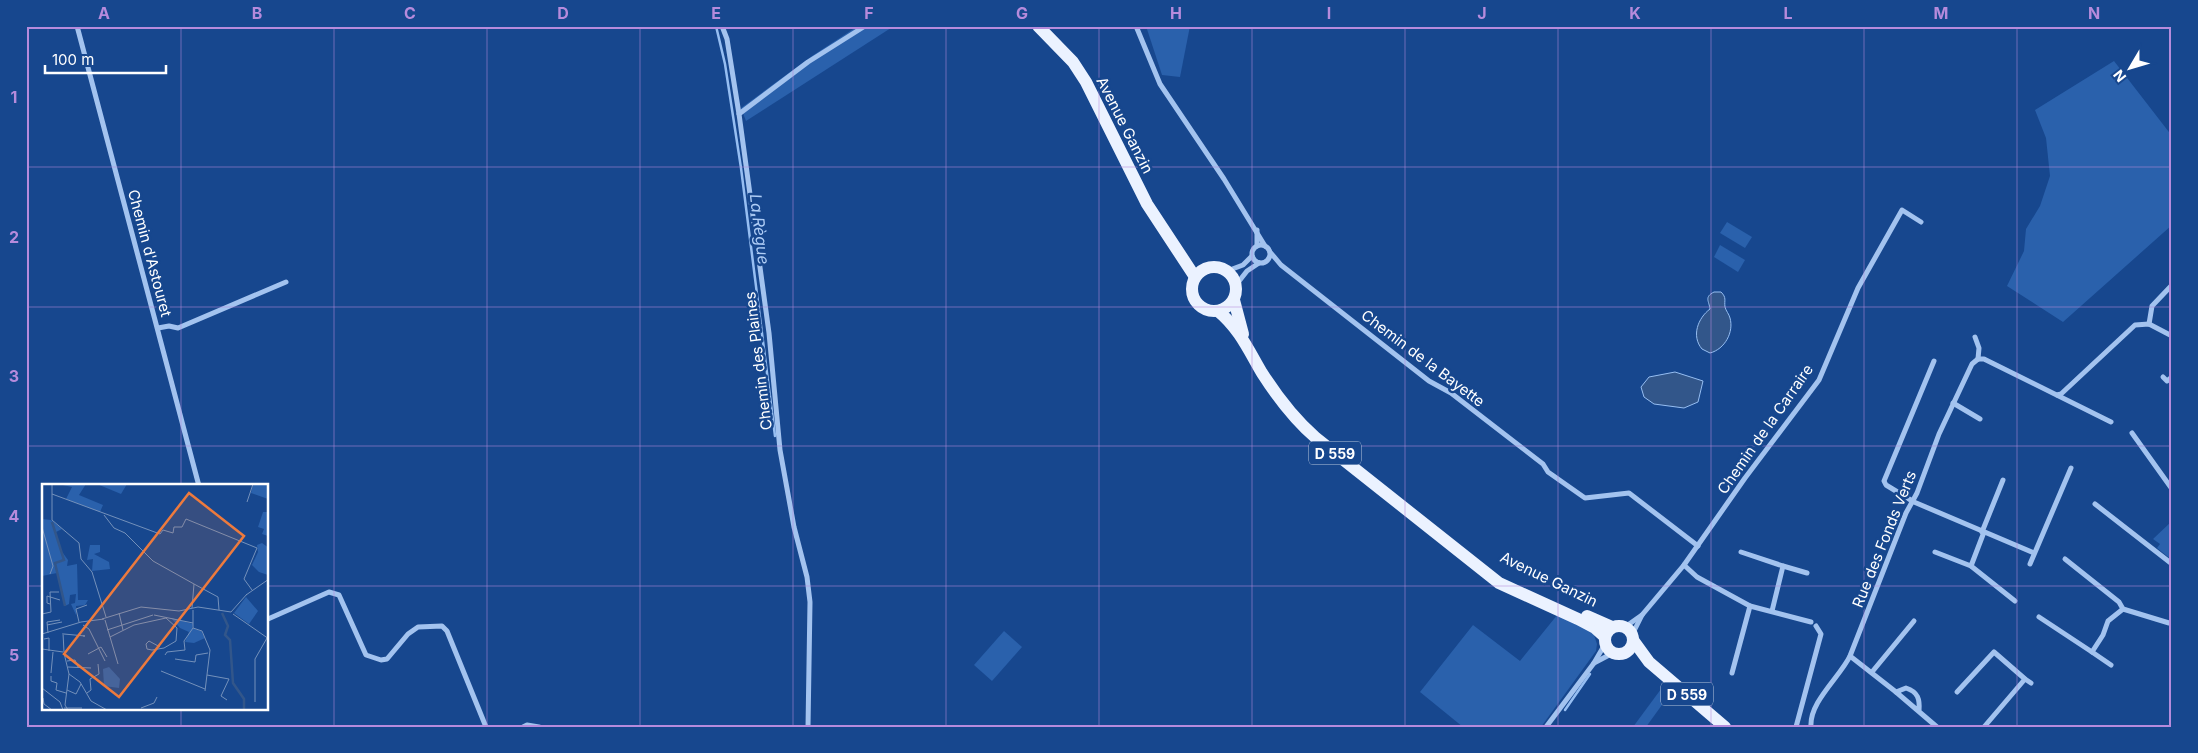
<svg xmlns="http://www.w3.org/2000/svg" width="2198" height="753" font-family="Inter,sans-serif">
  <rect width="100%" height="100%" fill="#17478e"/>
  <g fill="#2a61ac">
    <polygon points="858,26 894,26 746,121 741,108 812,56"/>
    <polygon points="1146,26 1190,26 1180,77 1162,75"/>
    <polygon points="2114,61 2172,136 2172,225 2063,322 2007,286 2024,251 2026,229 2040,206 2050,176 2046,138 2035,110"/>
    <polygon points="1727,222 1752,237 1745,248 1720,233"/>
    <polygon points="1720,245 1745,260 1738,272 1714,257"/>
    <polygon points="2172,521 2172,560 2157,548 2160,544 2153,539"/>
    <polygon points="1558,614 1593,632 1597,644 1596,651 1541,727 1463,727 1420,692 1473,625 1520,661"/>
    <polygon points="1004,631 1022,647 992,681 974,665"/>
    <polygon points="1664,685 1672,691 1646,727 1633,727"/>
  </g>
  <g fill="#32568a" stroke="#96bef2">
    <path d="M1714,292H1721C1727,298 1724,300 1725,307C1726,311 1729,314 1730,318C1734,332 1725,349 1710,353L1702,349C1691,336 1698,318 1710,309C1709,301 1704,297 1714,292Z"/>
    <polygon points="1675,372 1703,381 1698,402 1684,408 1654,404 1644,397 1641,387 1649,377"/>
  </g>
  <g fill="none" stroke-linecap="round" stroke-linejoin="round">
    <g stroke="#96bef2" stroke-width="2.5">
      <polyline points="716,26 725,64 741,168 775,436"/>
      <polyline points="1565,710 1590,674"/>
    </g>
    <g stroke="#a3c3ef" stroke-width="5">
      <polyline points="77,26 199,486"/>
      <polyline points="722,26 727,39 739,114"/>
      <polyline points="1136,26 1160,84 1224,179 1265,246"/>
      <polyline points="1257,230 1257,246"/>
      <circle cx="1261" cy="254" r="9"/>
      <polyline points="1270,252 1281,265 1429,381 1451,393 1543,464 1548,472 1585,498 1629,493 1698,546"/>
      <polyline points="1227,271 1243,265 1252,256"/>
      <polyline points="1236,285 1247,271 1259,263"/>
      <polyline points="2149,324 2152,306 2172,285"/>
      <polyline points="158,328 169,326 178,328 286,282"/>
      <polyline points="1975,337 1979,348 1978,359"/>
      <polyline points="1978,359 1984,359 2111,422"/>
      <polyline points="1934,361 1884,481 1886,485 1914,502 2034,553"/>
      <polyline points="2163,377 2167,381 2172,377"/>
      <polyline points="2057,395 2061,394 2135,325 2149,324 2172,336"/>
      <polyline points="1953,403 1980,419"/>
      <polyline points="2132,433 2172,489"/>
      <polyline points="2095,504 2172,564"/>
      <polyline points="1982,532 2003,480"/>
      <polyline points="1741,552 1783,566 1772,611"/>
      <polyline points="1935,552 1971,566 1984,532"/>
      <polyline points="2065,559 2119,602 2123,609 2169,623"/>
      <polyline points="2030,564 2071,468"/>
      <polyline points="1684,565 1697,577 1750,606 1811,622"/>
      <polyline points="1783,566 1807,573"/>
      <polyline points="1971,566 2015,601"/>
      <polyline points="2039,617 2092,652 2103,635 2108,621 2123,609"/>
      <polyline points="268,619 329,592 339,595 366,655 381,660 387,659 408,634 418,627 442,626 447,631 486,727"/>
      <polyline points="1625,627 1642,615"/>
      <polyline points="1632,635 1642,615 1684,565 1745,478 1819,380 1858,288 1902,210 1921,222"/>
      <polyline points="2092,652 2111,665"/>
      <polyline points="1850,656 1896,692"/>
      <polyline points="1594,663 1613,653"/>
      <polyline points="1872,672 1914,621"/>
      <polyline points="1732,673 1750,606"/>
      <polyline points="1957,692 1994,652 2025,679"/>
      <path d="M1919,711C1920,699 1918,692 1906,688L1896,692L1937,727"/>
      <polyline points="523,727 527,725 539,727"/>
      <polyline points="808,727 810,602 807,577 794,527 780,450 769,333 739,114 808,62 865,26"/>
      <polyline points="1546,727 1594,663 1605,644"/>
      <polyline points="1796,727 1821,634 1816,626"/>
      <path d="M1811,727C1809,702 1840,677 1850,656L1906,513L1917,493L1939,434L1972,364L1978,359"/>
      <polyline points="1984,727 2025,679 2031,683"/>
    </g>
    <g stroke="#ebf2ff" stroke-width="12">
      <polyline points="1038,26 1073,62 1086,82 1147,204 1195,277"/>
      <circle cx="1214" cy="289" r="22"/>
      <polyline points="1234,300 1243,334"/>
      <path d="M1218,311C1239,328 1249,351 1262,373C1278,398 1294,419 1316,438L1499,583L1578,619L1595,628L1605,637"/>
      <polyline points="1587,616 1612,627"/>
      <circle cx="1619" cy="640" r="14"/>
      <polyline points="1633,640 1649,662 1725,727"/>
    </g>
  </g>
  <path fill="none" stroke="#b68bdc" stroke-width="1" stroke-opacity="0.55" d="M181,26V486M334,26V727M487,26V727M640,26V727M793,26V727M946,26V727M1099,26V727M1252,26V727M1405,26V727M1558,26V727M1711,26V727M1864,26V727M2017,26V727M26,167H2172M26,307H2172M26,446H2172M26,586H44M268,586H2172M181,709V727"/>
  <g text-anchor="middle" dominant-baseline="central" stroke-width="5" stroke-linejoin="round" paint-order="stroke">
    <g fill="#17478e" stroke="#b9c8dd" stroke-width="1">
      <rect x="1309" y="441.5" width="52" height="23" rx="4"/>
      <rect x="1661" y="682.5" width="52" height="23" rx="4"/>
    </g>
    <g font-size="14" font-weight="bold" fill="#fff">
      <text x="1335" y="453">D 559</text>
      <text x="1687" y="694">D 559</text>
    </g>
    <g font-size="15" fill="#fff" stroke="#17478e">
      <text transform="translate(1125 125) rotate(63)">Avenue Ganzin</text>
      <text transform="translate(150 253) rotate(75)">Chemin d'Astouret</text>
      <text transform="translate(1423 358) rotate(37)">Chemin de la Bayette</text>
      <text transform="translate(758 361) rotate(-97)">Chemin des Plaines</text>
      <text transform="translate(1765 429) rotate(-55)">Chemin de la Carraire</text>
      <text transform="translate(1884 539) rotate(-68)">Rue des Fonds Verts</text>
      <text transform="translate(1549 579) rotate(26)">Avenue Ganzin</text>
    </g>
    <g font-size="16" font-style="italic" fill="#afcdf6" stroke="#17478e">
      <text transform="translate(760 229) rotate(83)">La Règue</text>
    </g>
  </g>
  <g transform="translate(42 484)">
    <rect width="226" height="226" fill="#17478e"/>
    <path d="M16,0H44L37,11L61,21L58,28L24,15L30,3ZM55,0H85L79,10ZM211,0H226V15L209,9ZM221,28H226V52L220,50L222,45L216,43ZM0,35L9,36L20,45L14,48L18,65L26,76L25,82L35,80L36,116H46L43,121L34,122V131L29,120L33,119L34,110L28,111L27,120L23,122L15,89L0,92ZM220,59L227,64L226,91L217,88L210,81L216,68L215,61ZM48,61H58V68L52,70L67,78L68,85L50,87L51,75L45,76ZM204,113L216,127L207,140L192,129ZM129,134L151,140L150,144L159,147L163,154L152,159L143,158L147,148L138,144ZM67,183L78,195L77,204L62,202L61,185Z" fill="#2a61ac"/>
    <path fill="none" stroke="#32568a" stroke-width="2.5" d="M10,38L22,76L13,79L23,122M180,129L186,142L183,151L188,156L191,199L202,215V226"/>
    <path fill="none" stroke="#7491bb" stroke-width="1" d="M10,0V36L37,59L39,75L50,88L64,133M10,10L118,50L121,46L131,49L132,43H140L144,35L215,64L202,95L210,106M205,18L211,0M62,31L72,44L83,49L111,77L152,100L150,124M0,43L11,82L8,90M152,100L176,113L177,126M204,111L227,95M8,120L5,119V112L18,116M77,129L81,146M0,130L9,128L8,108H17M191,130L227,155M112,131L151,139M60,135L99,123L137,127L156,123L189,128L205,110M63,136L76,180M37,138L34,125L45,121M5,141L20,138M41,141L47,145L63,177M151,144L160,147L168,166L163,207M65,146L111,131M6,149L5,138L18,136M21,149L22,168M0,150L39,138L62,135M22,150L43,152H41M68,153L92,141L124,134L135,144L134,157L122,164L110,166L105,165L104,160L107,157L118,163M2,155L7,154V167M0,165L21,168M22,169L27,190L23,221L26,226M46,170L59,163L65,173M123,171L125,168L143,166L142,157L151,144V126M133,175L153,178L154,171L166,169M25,177L33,176L36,183M26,183L49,184M119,187L163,205M9,189L11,168M27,190L38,198L49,217L65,226M165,191L187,195L179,212L185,216M9,192V197L15,199L14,206L24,209M0,204L18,218L21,226M25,206L34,210L39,200M45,209L49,206L48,195L57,190L56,180M1,214L2,220L10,226M213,218V175L225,154M22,224H40M99,224L112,219L115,213"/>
    <path fill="#ed7a3d" fill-opacity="0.15" stroke="#ed7a3d" stroke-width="2.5" d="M147,9L202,52L77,213L22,170Z"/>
    <rect width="226" height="226" fill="none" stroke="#fff" stroke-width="2.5"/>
  </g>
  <rect width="2198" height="753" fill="none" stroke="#17478e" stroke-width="55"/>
  <g transform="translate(2130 68) rotate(232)" stroke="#17478e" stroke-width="4" paint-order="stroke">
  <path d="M0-4L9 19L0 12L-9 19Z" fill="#ffffff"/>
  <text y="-8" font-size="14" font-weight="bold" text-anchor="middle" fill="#ffffff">N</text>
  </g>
  <path d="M45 65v8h121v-8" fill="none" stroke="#ffffff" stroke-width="2.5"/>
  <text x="52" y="65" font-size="15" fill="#ffffff" stroke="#17478e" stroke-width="4" paint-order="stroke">100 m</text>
  <rect x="28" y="28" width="2142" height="698" fill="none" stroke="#b68bdc" stroke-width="2"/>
  <g font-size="16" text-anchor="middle" font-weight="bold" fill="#b68bdc">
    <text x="104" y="19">A</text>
    <text x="257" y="19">B</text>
    <text x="410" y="19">C</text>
    <text x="563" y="19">D</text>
    <text x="716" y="19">E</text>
    <text x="869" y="19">F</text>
    <text x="1022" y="19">G</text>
    <text x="1176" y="19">H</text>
    <text x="1329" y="19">I</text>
    <text x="1482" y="19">J</text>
    <text x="1635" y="19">K</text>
    <text x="1788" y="19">L</text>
    <text x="1941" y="19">M</text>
    <text x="2094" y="19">N</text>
    <text x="14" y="103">1</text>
    <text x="14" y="243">2</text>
    <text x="14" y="382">3</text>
    <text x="14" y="522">4</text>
    <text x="14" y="661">5</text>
  </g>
</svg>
